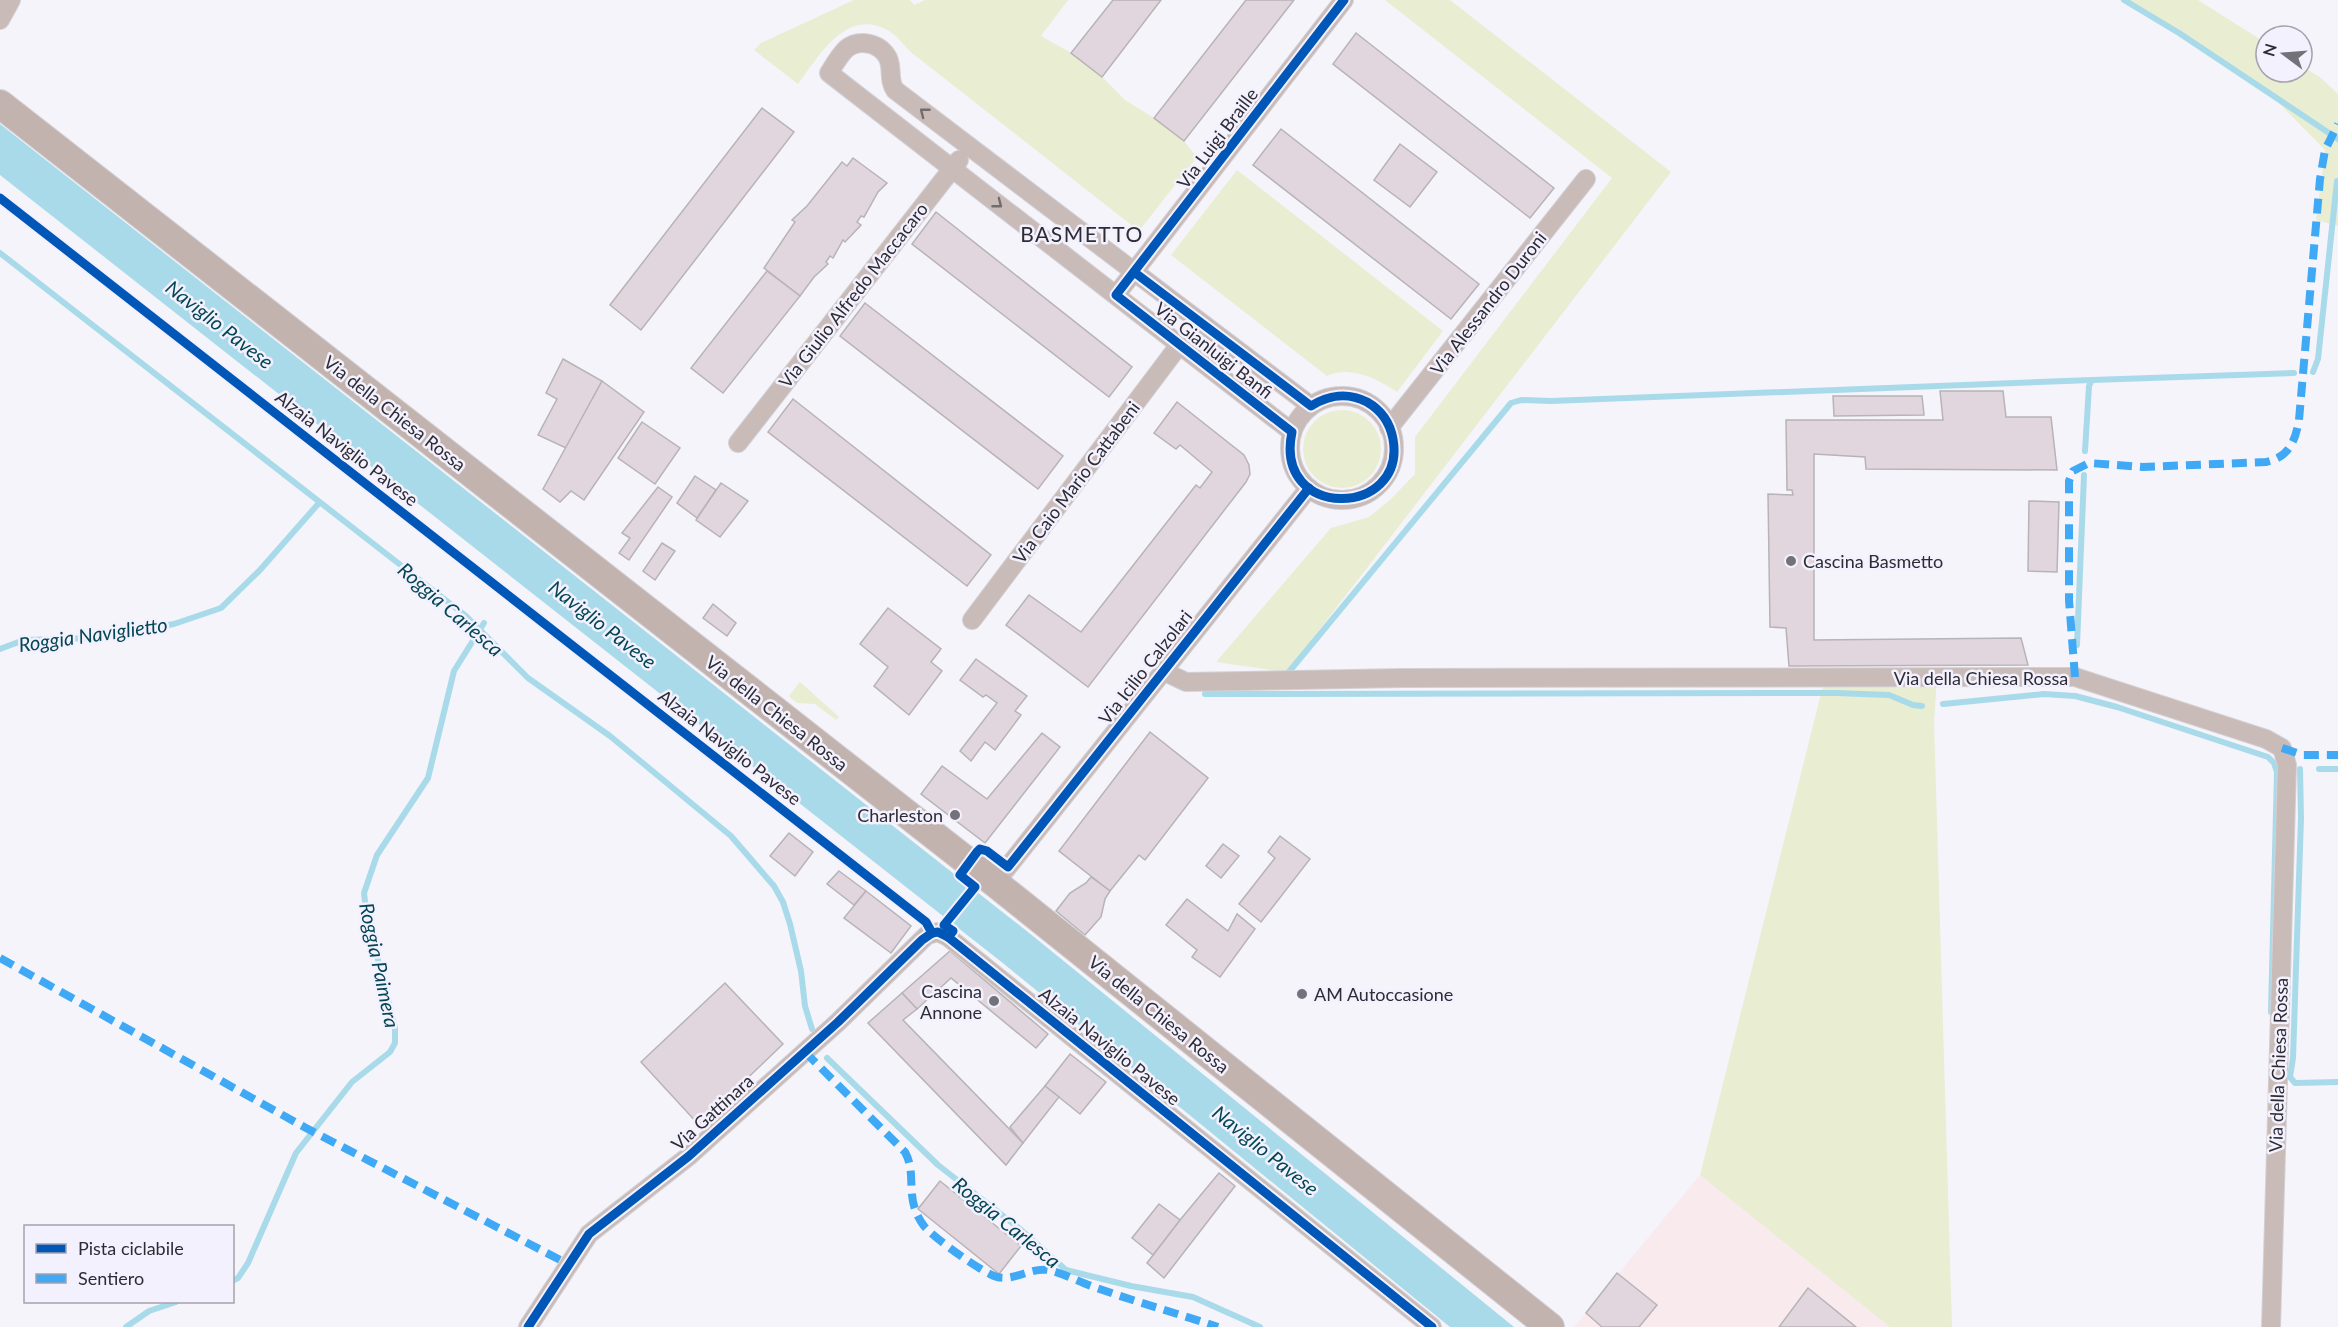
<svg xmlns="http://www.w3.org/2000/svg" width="2338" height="1327" font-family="Lato,sans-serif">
  <rect width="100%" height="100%" fill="#f5f4fb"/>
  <polygon fill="#f9eaee" points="1700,1175 1890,1327 1574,1327"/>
  <g fill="#e9edd2">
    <path d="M854,0H910L914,5L925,0H1068L1041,36L1071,53L1102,77L1125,100L1154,118L1184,141L1197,157L1139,231L912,53C905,47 899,38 892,33C848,4 820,55 798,84L754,50L761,43Z"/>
    <polygon points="1385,0 1450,0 1671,172 1287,672 1216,662 1331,528 1369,517 1390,500 1415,474 1415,437 1612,178"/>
    <polygon points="2124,0 2198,0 2266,43 2266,72 2302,72 2302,66 2321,78 2338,94 2338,226 2316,220 2325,150 2275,99 2179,33"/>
    <path d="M1237,170L1443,331L1397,392C1378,379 1350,365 1327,376L1171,255Z"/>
    <circle cx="1342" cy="449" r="39"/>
    <polygon points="1825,678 1937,678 1934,721 1952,1327 1890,1327 1700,1175"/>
    <polygon points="800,682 839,717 836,720 815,704 797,703 789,696"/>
  </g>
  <polygon fill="#a9dae9" points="0,124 1028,932 1514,1327 1450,1327 1004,964 0,175"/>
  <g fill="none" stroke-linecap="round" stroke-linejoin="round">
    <g stroke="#a9dae9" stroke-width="6">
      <polyline points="2124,0 2179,33 2338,139"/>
      <polyline points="0,253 466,616 528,678 610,736 731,836 774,886 783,902 790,924 801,971 805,1006 812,1029"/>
      <polyline points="2313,372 2318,359 2337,181"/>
      <polyline points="2085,451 2089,386 2092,380 2294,373"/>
      <polyline points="2077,645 2084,475"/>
      <polyline points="0,649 24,640 94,638 174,624 221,608 260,570 319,503"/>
      <polyline points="1288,673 1511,403 1521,400 1551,401 2092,380"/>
      <polyline points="1205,694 1836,693 1889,695 1913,705 1922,706"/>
      <polyline points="1943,704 2044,694 2075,696 2117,707 2268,757 2274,763 2277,772 2271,1012"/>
      <polyline points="2300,769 2301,818 2293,1058 2290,1077 2295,1083 2338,1082"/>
      <polyline points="2319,769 2338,769"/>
      <polyline points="827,1058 938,1165 1020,1229 1066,1270 1131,1286 1193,1297 1260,1327"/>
      <polyline points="232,1281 238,1278 248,1263 296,1153 352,1082 390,1052 395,1043 395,1028 366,911 364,893 377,855 428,778 454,671 484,623"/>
      <polyline points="126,1327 149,1311 176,1302"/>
    </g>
  </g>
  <g fill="#e2d6de" stroke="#b7b3b7" stroke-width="1.5">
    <polygon points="1113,0 1161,0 1102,77 1071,53"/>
    <polygon points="1246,0 1294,0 1184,141 1154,118"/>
    <polygon points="1356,33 1554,188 1530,218 1333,64"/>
    <polygon points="762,108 794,132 641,330 610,305"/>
    <polygon points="1281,129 1479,284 1451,319 1253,165"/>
    <polygon points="1400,144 1437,172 1410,207 1374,180"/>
    <polygon points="853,158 887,183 878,192 864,217 861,216 857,222 861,225 845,242 843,240 833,258 830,256 826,262 828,264 814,277 800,296 764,268 795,222 792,220 807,206 842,162 847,166"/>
    <polygon points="936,212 1132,367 1109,397 912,244"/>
    <polygon points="767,271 800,296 723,393 691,368"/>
    <polygon points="865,303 1063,456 1038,489 840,336"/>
    <polygon points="563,359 602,381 566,448 538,435 557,399 546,393"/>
    <polygon points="602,381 644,412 584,500 571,491 560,502 543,489"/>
    <polygon points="1940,391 2003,391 2006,417 2051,417 2057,470 1866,469 1865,457 1814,454 1814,640 2021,638 2028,665 1789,666 1786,628 1770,627 1768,494 1793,495 1792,490 1787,490 1786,420 1943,420"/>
    <polygon points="1833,396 1922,396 1924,415 1834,416"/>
    <polygon points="793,399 991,555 967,586 768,432"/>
    <polygon points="1177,402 1244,455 1249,465 1250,474 1246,482 1088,687 1006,625 1029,595 1081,632 1196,485 1200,488 1212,472 1180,445 1176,449 1154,433"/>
    <polygon points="642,422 680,448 655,484 618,458"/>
    <polygon points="695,476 716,490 697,518 677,503"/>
    <polygon points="721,483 748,501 720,537 696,520"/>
    <polygon points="658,487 672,497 629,560 619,553 630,538 622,533"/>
    <polygon points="2029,501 2059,502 2057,572 2028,571"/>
    <polygon points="662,543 675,551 655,580 643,571"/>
    <polygon points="713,604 736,623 727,636 703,618"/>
    <polygon points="888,608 941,649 931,662 942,671 909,715 874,686 888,667 860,644"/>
    <polygon points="976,659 1027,696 1015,711 1021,715 995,750 985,742 971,761 960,751 997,703 986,695 983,697 960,680"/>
    <polygon points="1150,732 1208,778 1145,860 1139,855 1110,891 1059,851"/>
    <polygon points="1042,733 1060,747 985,843 921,794 942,766 987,799"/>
    <polygon points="789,833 813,852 795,876 770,856"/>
    <polygon points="1280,836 1310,859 1261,922 1239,904 1275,858 1268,852"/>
    <polygon points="1223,844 1239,856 1221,878 1206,866"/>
    <polygon points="839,871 866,891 854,905 827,884"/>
    <polygon points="1091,877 1110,891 1105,899 1101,917 1085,935 1056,911 1070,893 1086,883"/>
    <polygon points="866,891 911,926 891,953 844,918"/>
    <polygon points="1187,899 1228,931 1237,914 1255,929 1220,977 1192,957 1197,950 1166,925"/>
    <polygon points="950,951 1048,1034 1036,1048 951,978 917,1009 902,993"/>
    <polygon points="725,983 783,1044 699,1125 641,1062"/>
    <polygon points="902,993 917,1009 903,1020 1023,1143 1006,1165 868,1023"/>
    <polygon points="1070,1054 1106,1082 1080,1114 1045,1086"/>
    <polygon points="1045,1086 1059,1097 1023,1143 1010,1127"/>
    <polygon points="1219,1173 1235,1186 1164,1278 1147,1263 1180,1220"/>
    <polygon points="940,1181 1021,1246 999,1274 918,1209"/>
    <polygon points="1159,1204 1180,1220 1153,1255 1132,1238"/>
    <polygon points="1617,1273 1657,1305 1639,1327 1602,1327 1586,1313"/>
    <polygon points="1808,1288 1856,1327 1779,1327"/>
  </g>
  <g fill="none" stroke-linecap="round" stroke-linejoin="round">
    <defs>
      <g id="minor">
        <polyline points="0,20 11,0"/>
        <polyline points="1116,295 1344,0"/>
        <circle cx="1342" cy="448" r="52"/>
        <polyline points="1389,428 1586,179"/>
        <path d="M1292,432L829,73C834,65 839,56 846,49C859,38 880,43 888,58C893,69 888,80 895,90L1311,406"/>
        <polyline points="738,443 959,160"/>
        <polyline points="972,620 1180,344"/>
        <polyline points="1163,671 1186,682 1402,678 2075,677 2266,739 2282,748 2287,765 2271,1327"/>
        <polyline points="995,883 1309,488"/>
        <polyline points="528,1327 589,1234 689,1156 838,1022 927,935 938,932 948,937 1432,1327"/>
      </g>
      <polyline id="primary" points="0,104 995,883 1550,1327"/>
    </defs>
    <use href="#minor" stroke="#d2d1d6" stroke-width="20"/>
    <use href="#primary" stroke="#d2d1d6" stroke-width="30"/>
    <use href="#minor" stroke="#c9bbb7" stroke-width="18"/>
    <use href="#primary" stroke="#c2b3ae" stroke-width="28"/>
    <g stroke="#3fa9f5" stroke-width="8" stroke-dasharray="15 8" stroke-linecap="butt">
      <path d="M2075,677L2069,600V481L2073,471L2089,463L2143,467L2266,462C2289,457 2295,442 2299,420L2320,179L2325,150L2338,124"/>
      <polyline points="2282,748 2303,755 2338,755"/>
      <polyline points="0,958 306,1128 568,1264"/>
      <path d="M805,1052L905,1152C918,1176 903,1198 924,1226C934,1238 979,1270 994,1276C1012,1283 1030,1267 1048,1270C1063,1273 1077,1281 1091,1286C1133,1301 1176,1313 1218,1327"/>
    </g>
    <defs>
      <g id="cycleway">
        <polyline points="0,198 926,922 932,933"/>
        <path d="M1134,272L1311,406C1328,395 1348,392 1367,402C1381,410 1390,423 1393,439C1407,518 1273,521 1292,432L1116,295L1344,0"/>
        <polyline points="932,933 938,932 948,937 1432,1327"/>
        <polyline points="948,937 953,931 944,925 975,887 960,875 977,852 980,849 987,851 1008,867 1309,488"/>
        <polyline points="528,1327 589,1234 689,1156 838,1022 922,940 932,933"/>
      </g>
    </defs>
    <use href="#cycleway" stroke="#f3f1fe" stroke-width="13"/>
    <use href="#cycleway" stroke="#0057b8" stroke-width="9"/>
  </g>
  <defs><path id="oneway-chevron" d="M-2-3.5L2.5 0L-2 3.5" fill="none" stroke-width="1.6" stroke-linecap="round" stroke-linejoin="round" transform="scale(1.5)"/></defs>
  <g stroke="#736c6f">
    <use href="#oneway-chevron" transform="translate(924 112) rotate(-142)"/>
    <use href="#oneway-chevron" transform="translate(998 204) rotate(38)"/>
  </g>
  <g fill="#73727a" stroke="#f3f1fe" stroke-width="2">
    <circle cx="1791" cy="561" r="6"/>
    <circle cx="955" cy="815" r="6"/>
    <circle cx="1302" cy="994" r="6"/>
    <circle cx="994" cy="1001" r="6"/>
  </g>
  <g text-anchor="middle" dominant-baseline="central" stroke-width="5" stroke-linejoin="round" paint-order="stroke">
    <g font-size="18" fill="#2d2c34" stroke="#f3f1fe">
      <text transform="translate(1217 138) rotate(-53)">Via Luigi Braille</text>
      <text transform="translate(853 295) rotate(-52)">Via Giulio Alfredo Maccacaro</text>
      <text transform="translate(1488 303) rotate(-52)">Via Alessandro Duroni</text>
      <text transform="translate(1214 350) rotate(38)">Via Gianluigi Banfi</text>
      <text transform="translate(395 413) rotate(38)">Via della Chiesa Rossa</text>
      <text transform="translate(347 448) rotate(38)">Alzaia Naviglio Pavese</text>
      <text transform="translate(1076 482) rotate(-53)">Via Caio Mario Cattabeni</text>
      <text transform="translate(1145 667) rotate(-52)">Via Icilio Calzolari</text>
      <text x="1981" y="678">Via della Chiesa Rossa</text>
      <text transform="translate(777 713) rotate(38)">Via della Chiesa Rossa</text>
      <text transform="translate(730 747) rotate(38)">Alzaia Naviglio Pavese</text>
      <text transform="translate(1159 1014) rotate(39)">Via della Chiesa Rossa</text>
      <text transform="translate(1110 1046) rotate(39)">Alzaia Naviglio Pavese</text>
      <text transform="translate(2278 1065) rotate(-88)">Via della Chiesa Rossa</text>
      <text transform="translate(712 1112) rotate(-42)">Via Gattinara</text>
    </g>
    <g font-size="18" fill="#2d2c34" stroke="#f3f1fe" text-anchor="start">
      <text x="1803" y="561">Cascina Basmetto</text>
      <text x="943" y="815" text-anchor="end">Charleston</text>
      <text x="982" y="991" text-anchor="end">Cascina<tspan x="982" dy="21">Annone</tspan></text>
      <text x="1314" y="994">AM Autoccasione</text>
    </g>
    <g font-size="20" font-style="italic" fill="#044653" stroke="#f3f1fe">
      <text transform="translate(220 324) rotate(38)">Naviglio Pavese</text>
      <text transform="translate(451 609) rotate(41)">Roggia Carlesca</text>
      <text transform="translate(603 624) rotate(38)">Naviglio Pavese</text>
      <text transform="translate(93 634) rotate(-8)">Roggia Naviglietto</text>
      <text transform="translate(380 965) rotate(78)">Roggia Paimera</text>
      <text transform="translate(1266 1150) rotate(39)">Naviglio Pavese</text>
      <text transform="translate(1007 1222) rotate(39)">Roggia Carlesca</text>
    </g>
    <g font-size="21" letter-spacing="1.5" fill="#2d2c34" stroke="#f3f1fe">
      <text x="1082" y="233">BASMETTO</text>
    </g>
  </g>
  <rect x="24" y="1225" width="210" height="78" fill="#f3f1fe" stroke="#a4a2ad" stroke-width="1.5"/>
  <rect x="36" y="1244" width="30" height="9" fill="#0057b8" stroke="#a4a2ad" stroke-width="1.5"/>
  <text x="78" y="1255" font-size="18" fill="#2d2c34">Pista ciclabile</text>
  <rect x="36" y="1274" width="30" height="9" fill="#3fa9f5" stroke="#a4a2ad" stroke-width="1.5"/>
  <text x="78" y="1285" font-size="18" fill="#2d2c34">Sentiero</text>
  <g transform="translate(2284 54) rotate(286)"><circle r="28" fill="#f3f1fe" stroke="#a4a2ad" stroke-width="1.5"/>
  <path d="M0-4.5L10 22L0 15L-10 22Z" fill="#73727a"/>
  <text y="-9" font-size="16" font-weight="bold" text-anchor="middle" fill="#2d2c34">N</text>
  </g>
</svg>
